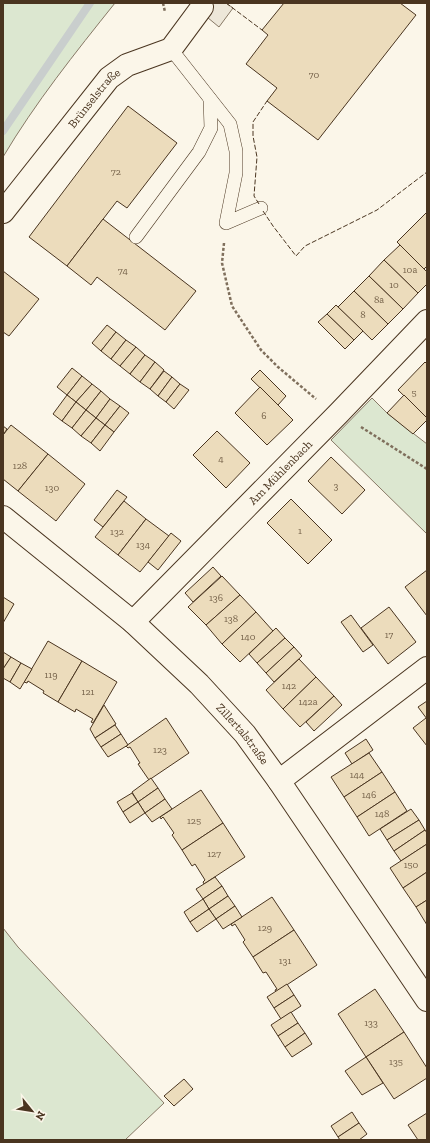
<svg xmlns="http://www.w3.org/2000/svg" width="430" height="1143" font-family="'Zilla Slab',serif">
  <rect width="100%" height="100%" fill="#fbf6e9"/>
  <g fill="#dce7d0" stroke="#887966">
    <path d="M3,3H115C75,53 35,103 3,157Z"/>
    <polygon points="372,398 387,413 427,444 427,534 331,440"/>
    <polygon points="3,928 18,947 164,1103 125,1140 3,1140"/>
  </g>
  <polygon fill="#ede7d9" stroke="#887966" points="190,3 226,3 233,8 219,27"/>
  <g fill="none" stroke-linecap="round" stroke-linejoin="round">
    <polyline stroke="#c9cecd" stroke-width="8" points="3,131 90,3"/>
  </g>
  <g fill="#ecdcbc" stroke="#4a3520">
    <polygon points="284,3 400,3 416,15 318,140 267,101 277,88 246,64 268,35 262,30"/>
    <polygon points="128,106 177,143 127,208 117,201 67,266 29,237"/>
    <polygon points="427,212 427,266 424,269 397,242"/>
    <polygon points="103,219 196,291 165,330 97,277 91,285 67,266"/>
    <polygon points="400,245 427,272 427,284 418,293 384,260"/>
    <polygon points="384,260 418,293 403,309 369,276"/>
    <polygon points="3,271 39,299 9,336 3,332"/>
    <polygon points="369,276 403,309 388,324 354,291"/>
    <polygon points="354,291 388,324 372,340 338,307"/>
    <polygon points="336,305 363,331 354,340 327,314"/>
    <polygon points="327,314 354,340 345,349 318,322"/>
    <polygon points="107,325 116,332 101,351 92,343"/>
    <polygon points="116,332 126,340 111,359 101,351"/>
    <polygon points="126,340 136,347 120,366 111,359"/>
    <polygon points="136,347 145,355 130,374 120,366"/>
    <polygon points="145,355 155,362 140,382 130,374"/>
    <polygon points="155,362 164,370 150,389 140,382"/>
    <polygon points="425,362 427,364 427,418 398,390"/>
    <polygon points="72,368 82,376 67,395 57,387"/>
    <polygon points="260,370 286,396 278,405 251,379"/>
    <polygon points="164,371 172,377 158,396 150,389"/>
    <polygon points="82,376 92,384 76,402 67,395"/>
    <polygon points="172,377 180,384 166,402 158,396"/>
    <polygon points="92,384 101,391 86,410 76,402"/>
    <polygon points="180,384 189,390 174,409 166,402"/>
    <polygon points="260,387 293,420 267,445 235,413"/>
    <polygon points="101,391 110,399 96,418 86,410"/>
    <polygon points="67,395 76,402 62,421 53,414"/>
    <polygon points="404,395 427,418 427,420 413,434 387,413"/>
    <polygon points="110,399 120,406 105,425 96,418"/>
    <polygon points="76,402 86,410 72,428 62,421"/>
    <polygon points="120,406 129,413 114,432 105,425"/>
    <polygon points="86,410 96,418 81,436 72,428"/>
    <polygon points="96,418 105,425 91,443 81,436"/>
    <polygon points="11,425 48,454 18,491 3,479 3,435"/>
    <polygon points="105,425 114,432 100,451 91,443"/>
    <polygon points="3,426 7,429 3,435"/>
    <polygon points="217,431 250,463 226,488 193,455"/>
    <polygon points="48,454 85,484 56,521 18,491"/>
    <polygon points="331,457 365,490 342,514 308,481"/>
    <polygon points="117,490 127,497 103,527 94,520"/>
    <polygon points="291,499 332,540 308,564 267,523"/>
    <polygon points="124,501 146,519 118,555 95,537"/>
    <polygon points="146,519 169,536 140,572 118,555"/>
    <polygon points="171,533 181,541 158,570 148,562"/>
    <polygon points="213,567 221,576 193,602 185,593"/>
    <polygon points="427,570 427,616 405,587"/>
    <polygon points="222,576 240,595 206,625 188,607"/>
    <polygon points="240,595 256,612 222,644 206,625"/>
    <polygon points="3,597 14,604 3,623"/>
    <polygon points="389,607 416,642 388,664 361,628"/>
    <polygon points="256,612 273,631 240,662 222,644"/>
    <polygon points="351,615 373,645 363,652 341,622"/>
    <polygon points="276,628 285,638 257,663 249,654"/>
    <polygon points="285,638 294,647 266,673 257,663"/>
    <polygon points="48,641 82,661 58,702 43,693 44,691 28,681 27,683 24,682"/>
    <polygon points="294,647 302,656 274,682 266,673"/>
    <polygon points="3,652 11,657 3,669"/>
    <polygon points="11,657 21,663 10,682 3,678 3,669"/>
    <polygon points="299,659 316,677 283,709 266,690"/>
    <polygon points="82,661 117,682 93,723 91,722 93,719 76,709 75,712 58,702"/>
    <polygon points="21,663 32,669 20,689 10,682"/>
    <polygon points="316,677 334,696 300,727 283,709"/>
    <polygon points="334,696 342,705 314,731 306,722"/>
    <polygon points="427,701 427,719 418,707"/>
    <polygon points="104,705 116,724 95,738 90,729"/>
    <polygon points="166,718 189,753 149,780 138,764 140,763 130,747 128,748 126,746"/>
    <polygon points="426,718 427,719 427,746 413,728"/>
    <polygon points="115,725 121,734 101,747 95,738"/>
    <polygon points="121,734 128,745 108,757 101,747"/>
    <polygon points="366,739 373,750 352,764 345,753"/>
    <polygon points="369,753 382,772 344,797 331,777"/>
    <polygon points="382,772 395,792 357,817 344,797"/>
    <polygon points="151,778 158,788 138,802 132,792"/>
    <polygon points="158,788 165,799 145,813 138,802"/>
    <polygon points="201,790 223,823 182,850 172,835 174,833 163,817 161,819 160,817"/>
    <polygon points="395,792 407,811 369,836 357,817"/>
    <polygon points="132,793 138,802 123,812 117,802"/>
    <polygon points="165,799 172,809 152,822 145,813"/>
    <polygon points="138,802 145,813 130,823 123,812"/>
    <polygon points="411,809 419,820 387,840 380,829"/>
    <polygon points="419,820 425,830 394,851 387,840"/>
    <polygon points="223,823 245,857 204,884 203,882 205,880 195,864 192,866 182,850"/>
    <polygon points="425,830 427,833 427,844 401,861 394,851"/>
    <polygon points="427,844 427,872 403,888 390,868"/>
    <polygon points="427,872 427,900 416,907 403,888"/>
    <polygon points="215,877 222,886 203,899 196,889"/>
    <polygon points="222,886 228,896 209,909 203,899"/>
    <polygon points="228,896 235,906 216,919 209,909"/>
    <polygon points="272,897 294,930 253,957 243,942 245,940 235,924 232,926 231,924"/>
    <polygon points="203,899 209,909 190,922 184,912"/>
    <polygon points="427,900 427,925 416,907"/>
    <polygon points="235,906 242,917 223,929 216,919"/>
    <polygon points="209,909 216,919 197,932 190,922"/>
    <polygon points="294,930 317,965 276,992 275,990 277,989 266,972 263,973 253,957"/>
    <polygon points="287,984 294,995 274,1008 267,997"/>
    <polygon points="375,989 404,1032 366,1057 338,1014"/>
    <polygon points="294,995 301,1006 281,1019 274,1008"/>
    <polygon points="291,1012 298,1023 278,1036 271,1025"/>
    <polygon points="298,1023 305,1033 285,1047 278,1036"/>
    <polygon points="404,1032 427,1068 427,1078 394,1099 366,1057"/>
    <polygon points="305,1033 312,1044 292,1057 285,1047"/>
    <polygon points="366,1057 383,1083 362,1095 345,1071"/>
    <polygon points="184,1079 193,1089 174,1106 164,1096"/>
    <polygon points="352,1112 359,1123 338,1137 331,1126"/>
    <polygon points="427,1113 427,1140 418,1140 408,1125"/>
    <polygon points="359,1123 367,1134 359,1140 340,1140 338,1137"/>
  </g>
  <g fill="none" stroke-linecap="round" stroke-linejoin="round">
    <defs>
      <g id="lane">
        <polyline points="171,49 230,124 236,151 236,173 226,223 261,208"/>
        <polyline points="136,237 199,152 211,128 210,99"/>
      </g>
      <g id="street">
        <path id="s1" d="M3,212L109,78L127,65L171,49L202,7"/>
        <path id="s2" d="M133,622L339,413L427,321"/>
        <polyline points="279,781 427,668"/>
      </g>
      <g id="secondary">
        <path id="s3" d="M3,517L133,622L199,684L245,734L279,781L427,1000"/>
      </g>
    </defs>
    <use href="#lane" stroke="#4a3520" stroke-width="14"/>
    <use href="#street" stroke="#4a3520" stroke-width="24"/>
    <use href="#secondary" stroke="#4a3520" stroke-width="24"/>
    <g stroke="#7f6f5c" stroke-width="2.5" stroke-dasharray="3 2" stroke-linecap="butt">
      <polyline points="163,3 165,12"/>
      <polyline points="224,243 222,263 232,306 261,350 278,367 316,399"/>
      <polyline points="361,427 427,469"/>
    </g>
    <use href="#lane" stroke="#fbf6e9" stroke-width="13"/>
    <use href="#street" stroke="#fbf6e9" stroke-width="22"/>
    <use href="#secondary" stroke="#fbf6e9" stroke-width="22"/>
    <g stroke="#4a3520" stroke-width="1" stroke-dasharray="5 2" stroke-linecap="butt">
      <polyline points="226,3 262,30"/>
      <polyline points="259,204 254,196 257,157 253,136 253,122 267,101"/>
      <polyline points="263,211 273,226 296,256 305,246 377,210 427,172"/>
    </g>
  </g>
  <g text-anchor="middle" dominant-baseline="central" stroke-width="3" stroke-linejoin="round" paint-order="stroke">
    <g font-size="10" fill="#725f47">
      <text x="314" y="75">70</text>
      <text x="116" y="172">72</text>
      <text x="410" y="270">10a</text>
      <text x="123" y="271">74</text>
      <text x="394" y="285">10</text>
      <text x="379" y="300">8a</text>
      <text x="363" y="315">8</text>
      <text x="414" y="393">5</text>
      <text x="264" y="416">6</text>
      <text x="221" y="459">4</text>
      <text x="20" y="466">128</text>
      <text x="336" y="486">3</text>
      <text x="52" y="488">130</text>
      <text x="300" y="531">1</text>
      <text x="117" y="532">132</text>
      <text x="143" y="545">134</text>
      <text x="216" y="598">136</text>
      <text x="231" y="619">138</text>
      <text x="389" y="635">17</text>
      <text x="248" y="637">140</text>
      <text x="51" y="675">119</text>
      <text x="289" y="686">142</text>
      <text x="88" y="692">121</text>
      <text x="308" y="702">142a</text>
      <text x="160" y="750">123</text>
      <text x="357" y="775">144</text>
      <text x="369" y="795">146</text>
      <text x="382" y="814">148</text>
      <text x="194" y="821">125</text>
      <text x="214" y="854">127</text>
      <text x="411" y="865">150</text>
      <text x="265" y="928">129</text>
      <text x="285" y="961">131</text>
      <text x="371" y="1023">133</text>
      <text x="396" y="1062">135</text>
    </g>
    <g font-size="12" fill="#4a3520" stroke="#fbf6e9">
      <text stroke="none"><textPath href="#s1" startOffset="146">Brünselstraße</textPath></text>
      <text stroke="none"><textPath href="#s2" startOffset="210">Am Mühlenbach</textPath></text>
      <text stroke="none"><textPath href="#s3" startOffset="324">Zillertalstraße</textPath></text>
    </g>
  </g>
  <rect width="430" height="1143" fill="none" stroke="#4a3520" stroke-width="8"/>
  <g transform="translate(32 1111) rotate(120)" stroke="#fbf6e9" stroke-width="3" paint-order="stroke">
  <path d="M0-3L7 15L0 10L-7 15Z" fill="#4a3520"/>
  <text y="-6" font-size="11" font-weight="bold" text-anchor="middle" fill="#4a3520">N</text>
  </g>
</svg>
